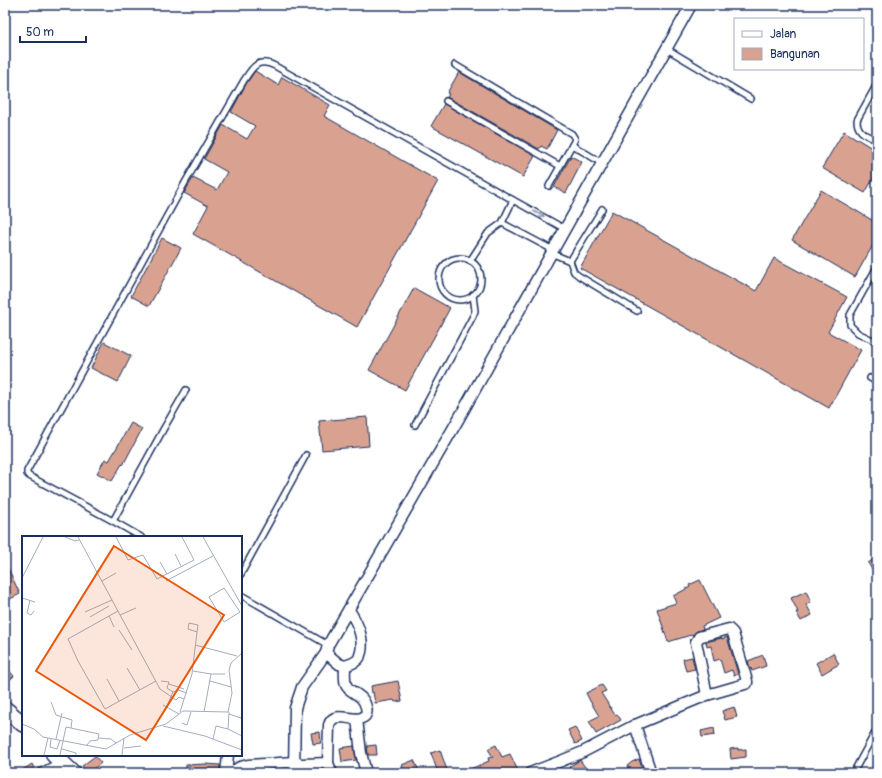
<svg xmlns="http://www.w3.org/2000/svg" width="882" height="778" font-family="Pangolin,sans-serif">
  <rect width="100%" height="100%" fill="#fff"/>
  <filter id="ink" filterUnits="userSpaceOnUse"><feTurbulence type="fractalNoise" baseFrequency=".025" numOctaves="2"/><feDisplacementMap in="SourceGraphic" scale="8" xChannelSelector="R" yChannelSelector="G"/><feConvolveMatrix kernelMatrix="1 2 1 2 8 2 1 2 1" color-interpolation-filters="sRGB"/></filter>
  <g filter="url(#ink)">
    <g fill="#d9a290" stroke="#1b2f5e">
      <polygon points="255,71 278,85 282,77 330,105 324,116 438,181 357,327 193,234 208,206 184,193 193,178 217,190 227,172 204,159 223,125 247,139 255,126 231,112 246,84"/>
      <polygon points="459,72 557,130 547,149 541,146 539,149 447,97 449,94 447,93"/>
      <polygon points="444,104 535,156 523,177 431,126"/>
      <polygon points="844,131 877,151 877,172 865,193 822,168"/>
      <polygon points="571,156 582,162 566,193 554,187"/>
      <polygon points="821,190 877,223 877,238 855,277 792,240"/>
      <polygon points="612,211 756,291 774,258 847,297 828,332 861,350 829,408 580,268"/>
      <polygon points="162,238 181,248 149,306 131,296"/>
      <polygon points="414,288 450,308 405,390 369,370"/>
      <polygon points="104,342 131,356 118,382 91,368"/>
      <polygon points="367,417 369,446 322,450 319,421"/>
      <polygon points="131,423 142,429 123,465 122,464 112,481 97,473 105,459 109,461"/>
      <polygon points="877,557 877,578 868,563"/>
      <polygon points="5,562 20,594 10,599 5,587"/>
      <polygon points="700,580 719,618 702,626 703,629 697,631 694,634 668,642 657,609 676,603 673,596 690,587 689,585"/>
      <polygon points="806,591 811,602 806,604 812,615 801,621 796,612 798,612 791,598"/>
      <polygon points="727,637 738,674 734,676 732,670 724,673 720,659 714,661 711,646 707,647 706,642 722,638 722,639"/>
      <polygon points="833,653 839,664 822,674 816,663"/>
      <polygon points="763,655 766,666 752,671 751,668 750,669 748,661"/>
      <polygon points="692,657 695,669 686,671 683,659"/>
      <polygon points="5,666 14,676 5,684"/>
      <polygon points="398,681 402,701 395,702 394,700 375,703 373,692 372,693 371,686"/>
      <polygon points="602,685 606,691 601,693 615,715 617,714 621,720 596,734 589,721 599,716 590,701 586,693"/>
      <polygon points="734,707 737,717 725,720 722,711"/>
      <polygon points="575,727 582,741 575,744 568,730"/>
      <polygon points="714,728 715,735 702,737 701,731"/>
      <polygon points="320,732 321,743 313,744 311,733"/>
      <polygon points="376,745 377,755 368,755 367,746"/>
      <polygon points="496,745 502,757 510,754 519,773 461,773 489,761 488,758 493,757 488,749"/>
      <polygon points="354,746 356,760 342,762 340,748"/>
      <polygon points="738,748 738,750 746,749 746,757 731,759 730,749"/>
      <polygon points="440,750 448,773 438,773 431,753"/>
      <polygon points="95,756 101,763 88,773 82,766"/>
      <polygon points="639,759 642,768 631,772 627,766 632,762"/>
      <polygon points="414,760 420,773 405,773 402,765"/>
      <polygon points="580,760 587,770 582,773 573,773 569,767"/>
      <polygon points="32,764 35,770 31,773 18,773"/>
      <polygon points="205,764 220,765 220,773 186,773 186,765"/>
      <polygon points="287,769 288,772 253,773 253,771"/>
    </g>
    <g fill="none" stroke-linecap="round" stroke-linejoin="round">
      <defs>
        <g id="lane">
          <polyline points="667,49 751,99"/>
          <polyline points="455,65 572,134 575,139 572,145 602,163"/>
          <path d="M877,84L857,120C857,133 867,135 877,141"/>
          <polyline points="446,101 560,166"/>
          <polyline points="549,186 572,145"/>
          <polyline points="502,223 553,250"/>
          <polyline points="551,253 570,261 574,272 579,276 637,311"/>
          <circle cx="460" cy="279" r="21"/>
          <polyline points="470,261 488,233 502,223 513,200"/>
          <polyline points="570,261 602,209"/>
          <polyline points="877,267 850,315 850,325 858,333 877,342"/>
          <polyline points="870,378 877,382"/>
          <polyline points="415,425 473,316 475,311 473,295"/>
          <polyline points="113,521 164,428 186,390"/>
          <path d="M141,537L113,521L29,476L27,474V471L186,181L243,82C252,68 257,57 275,66L513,200L565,229"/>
          <polyline points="241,574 306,455"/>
          <polyline points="241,595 328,645"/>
          <polyline points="853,773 877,729"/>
        </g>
        <g id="street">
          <path d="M326,653L339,664L345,666C350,664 356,663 359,658C360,656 360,654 361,652C364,637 357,622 349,610"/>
          <polyline points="357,719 361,753 366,773"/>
          <polyline points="635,725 651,773"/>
          <polyline points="43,773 62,763"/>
          <polyline points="226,773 228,755"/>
          <polyline points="230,773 240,767 248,765 294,762 302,764 328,763"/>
          <polyline points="294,773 295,708 302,687 326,653 328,645 458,420 565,229 691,5"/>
          <path d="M332,773L328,763L329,725C334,708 356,725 365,716C367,713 367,710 366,707C363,693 349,693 346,685C344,679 345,672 345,666"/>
          <polyline points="530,773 561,761 583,752 635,725 707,695 696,642 699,637 702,636 729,629 733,633 747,681 747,683 745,684 707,695"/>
        </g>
        <g id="secondary">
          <polyline points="5,709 23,724"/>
          <polyline points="54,755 73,773"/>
        </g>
      </defs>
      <use href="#lane" stroke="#1b2f5e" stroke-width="8"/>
      <use href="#street" stroke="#1b2f5e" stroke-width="13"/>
      <use href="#secondary" stroke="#1b2f5e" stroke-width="18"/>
      <use href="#lane" stroke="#fff" stroke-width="5"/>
      <use href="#street" stroke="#fff" stroke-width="10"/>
      <use href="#secondary" stroke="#fff" stroke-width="15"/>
    </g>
    <defs><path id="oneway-shaft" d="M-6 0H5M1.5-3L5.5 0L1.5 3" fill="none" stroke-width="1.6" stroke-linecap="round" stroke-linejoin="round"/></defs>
    <use stroke="#8d97ae" href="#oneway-shaft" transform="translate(539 214) rotate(28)"/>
  </g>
  <g transform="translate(22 536)">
    <rect width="220" height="220" fill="#fff"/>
    <path fill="none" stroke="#a4acbf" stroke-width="1" d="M43,1L53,5L57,4M56,1L138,153L154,164L157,161L162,163M94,1L106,24L121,19L135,43L172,24L160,1M181,1L220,70M153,18L159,30M138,26L145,38M0,42L21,1M80,45L94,37M144,45L191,20M202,52L218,76L202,86L187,61ZM0,62L13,66M8,64L5,77L9,79L12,75M96,75L46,103L56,125L83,173L134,145M63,76L90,64M98,79L114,72M87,80L92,91M68,81L87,70M97,94L110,114M173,109L215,120M105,132L118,154M171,135L189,138L182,176M189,138H203M85,143L97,165M139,145L147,146L145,152L151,156L156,154L165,157M188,145L209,151M147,148L162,153M29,166L34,179L50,184L49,192M141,169L157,178M144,172L151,156M158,176L170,138L175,96L166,93L167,87L176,89L175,96M207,178L219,182L220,180M160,187L165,189L169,176M0,188L12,193L21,201L84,213L108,199L144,188L161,175L206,176L210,157L207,134L209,127L220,117M141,190L183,200L220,214M206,193L220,200M77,202L89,203L94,207M29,203L28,211L35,213L38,204M34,203L40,177M191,203L194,190L206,193L207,176M102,212L119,210M40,213L54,217V219M22,219L26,202M38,219L44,191L77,198L76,204L68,205L65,209M100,219L102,202"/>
    <path fill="#e8590c" fill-opacity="0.15" stroke="#e8590c" stroke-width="2" d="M92,10L202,79L124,204L14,135Z"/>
    <rect width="220" height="220" fill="none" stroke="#1b2f5e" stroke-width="2"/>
  </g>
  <rect width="882" height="778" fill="none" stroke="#fff" stroke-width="20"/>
  <rect x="10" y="10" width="862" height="758" fill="none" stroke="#1b2f5e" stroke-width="1.5" filter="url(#ink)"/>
  <rect x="734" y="18" width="130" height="52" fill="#ffffff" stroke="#a4acbf"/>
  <rect x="742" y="31" width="20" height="6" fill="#ffffff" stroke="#a4acbf"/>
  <text x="770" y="38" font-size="12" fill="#1b2f5e">Jalan</text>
  <rect x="742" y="48" width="20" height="12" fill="#d9a290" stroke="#a4acbf"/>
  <text x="770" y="58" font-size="12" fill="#1b2f5e">Bangunan</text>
  <path d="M20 36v6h66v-6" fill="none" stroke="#1b2f5e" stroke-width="2"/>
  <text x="26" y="36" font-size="12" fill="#1b2f5e" stroke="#ffffff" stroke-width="3" paint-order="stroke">50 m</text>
</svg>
